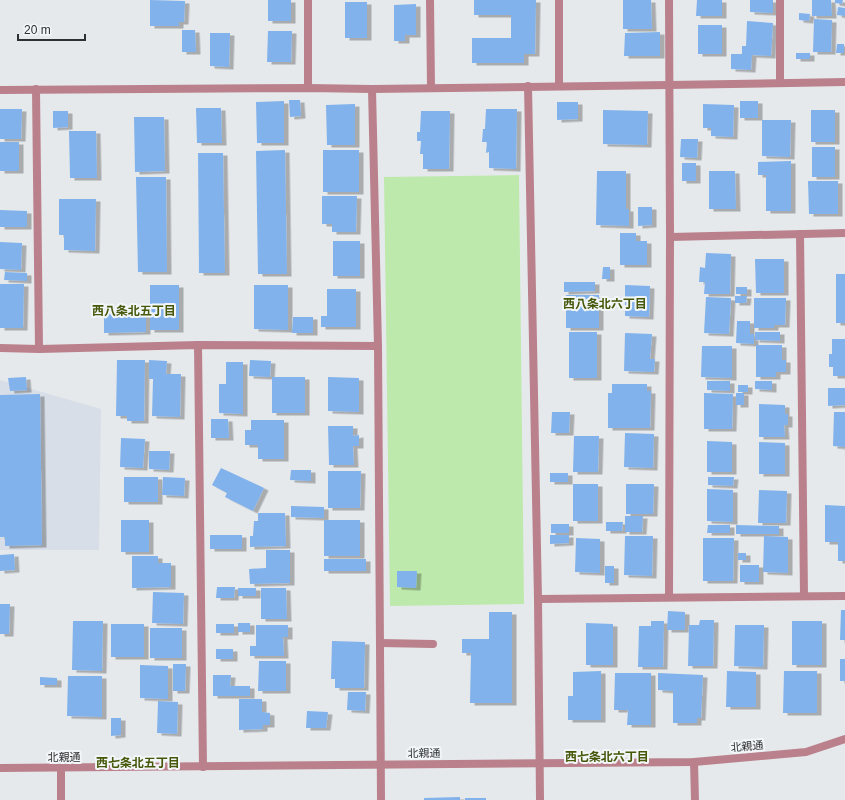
<svg xmlns="http://www.w3.org/2000/svg" width="845" height="800" font-family="Arial,'Noto Sans JP',sans-serif">
  <defs>
    <filter id="shadow"><feDropShadow dx="4.5" dy="2.5" stdDeviation="0" flood-color="#0004"/></filter>
  </defs>
  <rect width="100%" height="100%" fill="#e6e9ec"/>
  <polygon fill="#d7dee7" points="0,380 101,409 99,550 0,550"/>
  <polygon fill="#bee9ac" points="519,175 524,604 390,606 384,177"/>
  <g fill="#81b2eb" filter="url(#shadow)">
    <polygon points="150,0 185,1 184,22 179,22 179,26 150,26"/>
    <rect x="268" y="0" width="23" height="21"/>
    <polygon points="474,0 536,0 535,54 524,54 524,63 472,63 472,38 511,38 511,15 474,15"/>
    <polygon points="623,0 651,0 652,29 623,29"/>
    <polygon points="697,0 722,0 722,16 696,16"/>
    <polygon points="750,0 773,0 773,13 750,12"/>
    <polygon points="812,0 831,0 832,16 812,16"/>
    <polygon points="835,0 843,0 842,4 835,3"/>
    <rect x="345" y="2" width="22" height="36"/>
    <polygon points="416,4 416,35 405,35 405,41 394,41 394,5"/>
    <polygon points="838,7 845,8 845,16 837,15"/>
    <polygon points="799,13 810,14 809,21 799,20"/>
    <polygon points="814,19 832,20 831,52 813,52"/>
    <polygon points="747,21 773,23 771,56 752,55 751,70 731,69 731,54 742,54 742,46 746,46"/>
    <rect x="698" y="25" width="24" height="29"/>
    <polygon points="182,30 195,30 196,52 182,52"/>
    <polygon points="268,31 292,31 291,62 267,62"/>
    <polygon points="660,32 660,56 624,56 625,33"/>
    <polygon points="210,33 230,33 229,67 210,66"/>
    <polygon points="837,44 844,44 844,53 836,53"/>
    <rect x="796" y="53" width="14" height="6"/>
    <polygon points="289,100 300,100 301,116 290,117"/>
    <polygon points="284,101 284,143 257,143 256,102"/>
    <rect x="740" y="101" width="18" height="17"/>
    <polygon points="557,102 578,102 578,119 557,120"/>
    <polygon points="355,104 355,145 327,145 326,105"/>
    <polygon points="703,104 734,105 733,137 711,136 711,128 703,128"/>
    <polygon points="196,108 221,108 222,143 197,143"/>
    <polygon points="0,109 22,109 21,139 0,139"/>
    <polygon points="486,109 517,109 516,169 489,168 489,152 486,153 487,142 482,142 483,129 485,129"/>
    <polygon points="603,110 648,111 647,145 603,144"/>
    <rect x="811" y="110" width="24" height="32"/>
    <polygon points="53,111 68,111 68,127 53,128"/>
    <polygon points="421,111 450,111 449,169 423,169 423,154 420,154 421,141 417,141 417,132 420,132"/>
    <polygon points="134,117 164,117 165,171 135,172"/>
    <polygon points="762,120 791,120 790,157 762,156"/>
    <polygon points="69,131 96,131 97,178 70,178"/>
    <polygon points="681,139 698,139 697,158 680,157"/>
    <rect x="0" y="142" width="19" height="29"/>
    <rect x="812" y="147" width="23" height="30"/>
    <polygon points="285,150 287,274 258,274 256,151"/>
    <rect x="323" y="150" width="36" height="42"/>
    <polygon points="198,153 223,153 225,273 199,273"/>
    <polygon points="791,161 791,211 766,211 766,175 758,175 758,162"/>
    <rect x="682" y="163" width="14" height="18"/>
    <polygon points="597,171 626,171 626,209 629,209 629,226 596,225"/>
    <polygon points="709,171 735,171 736,209 709,209"/>
    <polygon points="136,177 166,177 167,272 138,272"/>
    <polygon points="808,181 838,181 838,214 809,214"/>
    <polygon points="322,196 357,196 356,232 332,232 332,224 322,224"/>
    <polygon points="59,199 96,199 95,251 64,250 64,235 59,235"/>
    <polygon points="638,207 652,207 652,225 638,226"/>
    <polygon points="0,210 27,211 27,227 0,227"/>
    <polygon points="620,233 636,233 636,241 647,241 647,265 620,265"/>
    <rect x="333" y="241" width="27" height="35"/>
    <polygon points="0,242 22,243 21,270 0,269"/>
    <polygon points="706,253 731,254 730,294 704,294 705,282 699,282 700,267 705,268"/>
    <polygon points="755,259 784,259 784,293 756,293"/>
    <polygon points="603,267 610,267 610,279 602,279"/>
    <polygon points="5,272 27,273 27,281 4,280"/>
    <rect x="836" y="274" width="9" height="49"/>
    <polygon points="564,282 595,282 595,291 564,292"/>
    <polygon points="0,284 24,284 23,328 0,328"/>
    <rect x="150" y="285" width="29" height="45"/>
    <polygon points="254,285 288,285 288,330 254,329"/>
    <polygon points="625,285 650,286 649,317 625,316"/>
    <rect x="736" y="287" width="11" height="7"/>
    <polygon points="327,289 356,289 356,327 321,327 321,316 327,316"/>
    <rect x="566" y="295" width="33" height="33"/>
    <polygon points="735,296 747,296 746,303 735,303"/>
    <polygon points="706,297 731,298 729,334 704,333"/>
    <polygon points="754,298 786,298 785,325 774,325 774,328 754,328"/>
    <polygon points="104,307 125,307 125,312 146,312 146,332 104,333"/>
    <polygon points="293,317 313,317 313,333 292,333"/>
    <polygon points="737,321 750,321 750,334 754,334 754,344 736,343"/>
    <rect x="569" y="332" width="28" height="46"/>
    <polygon points="755,332 780,332 780,341 755,340"/>
    <polygon points="625,333 652,334 650,359 655,359 654,372 624,371"/>
    <polygon points="832,339 845,339 845,376 833,376 833,367 829,367 829,354 832,354"/>
    <polygon points="756,345 782,345 782,360 786,360 786,372 776,372 776,377 756,377"/>
    <polygon points="702,346 732,346 732,378 701,377"/>
    <polygon points="117,360 145,360 144,421 127,421 127,416 116,416"/>
    <polygon points="149,360 167,361 166,374 181,374 180,417 152,416 153,379 149,379"/>
    <polygon points="250,360 271,361 270,377 249,376"/>
    <polygon points="226,362 243,362 243,414 219,413 219,384 226,384"/>
    <polygon points="26,377 27,390 10,391 8,378"/>
    <rect x="272" y="377" width="33" height="36"/>
    <polygon points="328,377 359,378 359,412 328,411"/>
    <polygon points="707,381 730,381 730,391 707,390"/>
    <polygon points="755,381 772,381 772,390 755,389"/>
    <polygon points="612,384 647,384 647,391 651,391 650,428 608,428 608,393 612,393"/>
    <rect x="738" y="385" width="10" height="7"/>
    <polygon points="828,388 845,388 845,405 828,406"/>
    <polygon points="704,393 733,394 732,429 704,429"/>
    <rect x="736" y="393" width="8" height="12"/>
    <polygon points="40,394 42,545 5,546 5,537 0,537 0,395"/>
    <polygon points="759,404 785,405 785,414 788,414 788,425 784,425 785,437 759,437"/>
    <polygon points="552,412 570,412 569,433 551,433"/>
    <polygon points="834,412 845,412 845,447 833,446"/>
    <polygon points="211,419 228,419 229,438 211,438"/>
    <polygon points="251,420 284,420 284,459 258,459 258,445 245,445 245,430 251,430"/>
    <polygon points="328,426 353,426 353,436 359,435 359,446 353,446 354,465 329,465"/>
    <polygon points="625,433 654,434 653,468 624,467"/>
    <polygon points="574,436 599,436 598,472 573,472"/>
    <polygon points="121,438 145,439 143,468 120,467"/>
    <polygon points="707,441 732,442 732,472 707,472"/>
    <polygon points="759,442 785,443 785,474 759,474"/>
    <polygon points="149,451 170,451 169,470 149,469"/>
    <polygon points="221,468 264,488 253,511 225,497 227,493 212,485"/>
    <polygon points="291,470 311,470 311,481 290,480"/>
    <polygon points="328,471 361,471 360,508 328,508"/>
    <rect x="550" y="473" width="18" height="9"/>
    <rect x="124" y="477" width="34" height="25"/>
    <polygon points="163,477 185,478 184,496 162,495"/>
    <polygon points="708,477 734,477 733,486 708,485"/>
    <rect x="573" y="484" width="25" height="37"/>
    <polygon points="626,484 654,484 653,514 626,514"/>
    <polygon points="707,489 733,490 733,522 707,521"/>
    <polygon points="759,490 787,491 786,523 758,523"/>
    <polygon points="825,505 845,506 845,561 838,561 838,542 825,542"/>
    <polygon points="291,506 324,507 324,518 291,517"/>
    <polygon points="258,513 285,513 286,546 250,547 250,536 253,536 254,521 258,521"/>
    <polygon points="625,516 643,516 642,532 625,532"/>
    <rect x="121" y="520" width="28" height="32"/>
    <rect x="324" y="520" width="36" height="36"/>
    <polygon points="606,522 623,522 622,531 606,531"/>
    <rect x="551" y="524" width="18" height="9"/>
    <polygon points="708,525 730,525 730,533 707,533"/>
    <polygon points="736,525 779,526 779,534 736,534"/>
    <rect x="210" y="535" width="32" height="14"/>
    <polygon points="550,535 569,535 569,543 550,544"/>
    <polygon points="625,536 653,536 652,576 624,575"/>
    <polygon points="764,536 788,537 788,573 763,572"/>
    <polygon points="576,538 600,539 600,573 575,572"/>
    <polygon points="703,538 734,538 733,581 703,581"/>
    <polygon points="266,550 290,550 290,583 250,584 249,569 266,568"/>
    <rect x="738" y="553" width="8" height="7"/>
    <polygon points="14,554 15,570 0,571 0,555"/>
    <polygon points="132,556 158,556 158,563 171,563 171,587 132,588"/>
    <rect x="324" y="559" width="42" height="12"/>
    <rect x="740" y="565" width="19" height="17"/>
    <rect x="605" y="566" width="9" height="17"/>
    <polygon points="397,571 417,571 416,588 397,587"/>
    <polygon points="217,587 235,587 234,598 216,598"/>
    <rect x="238" y="588" width="18" height="8"/>
    <polygon points="261,588 286,588 287,619 261,619"/>
    <polygon points="153,592 184,593 183,624 152,623"/>
    <polygon points="0,604 10,604 9,634 0,634"/>
    <polygon points="841,610 845,610 845,640 840,640"/>
    <polygon points="668,611 685,612 685,630 667,630"/>
    <polygon points="489,612 512,612 512,703 470,703 471,653 462,653 462,639 489,639"/>
    <polygon points="700,620 714,620 713,666 688,666 689,625 699,625"/>
    <polygon points="73,621 103,621 102,671 72,670"/>
    <polygon points="651,621 664,621 663,667 638,667 639,626 651,626"/>
    <rect x="792" y="621" width="30" height="44"/>
    <rect x="238" y="623" width="12" height="9"/>
    <polygon points="586,623 613,624 613,665 586,665"/>
    <rect x="111" y="624" width="33" height="33"/>
    <rect x="216" y="624" width="18" height="9"/>
    <polygon points="256,625 288,625 288,637 283,637 284,656 250,656 250,646 256,646"/>
    <polygon points="735,625 764,625 763,667 734,666"/>
    <rect x="150" y="628" width="32" height="30"/>
    <polygon points="332,641 365,642 364,688 335,688 335,679 331,679"/>
    <rect x="216" y="649" width="17" height="10"/>
    <rect x="840" y="659" width="5" height="22"/>
    <polygon points="259,661 286,661 286,691 258,691"/>
    <polygon points="173,664 186,664 185,691 173,691"/>
    <polygon points="140,665 168,666 168,699 140,698"/>
    <polygon points="601,671 601,720 568,720 568,696 573,696 573,672"/>
    <polygon points="727,671 756,672 756,707 726,707"/>
    <polygon points="784,671 817,671 817,713 783,713"/>
    <polygon points="615,673 651,673 651,725 627,725 628,710 614,710"/>
    <polygon points="658,673 703,675 701,718 697,718 697,723 673,723 673,691 658,690"/>
    <polygon points="213,675 231,675 230,686 250,686 250,696 213,696"/>
    <polygon points="68,676 102,676 102,717 67,716"/>
    <polygon points="40,677 57,678 57,685 40,685"/>
    <polygon points="348,692 366,692 365,711 347,710"/>
    <polygon points="239,699 262,699 262,712 270,713 270,725 263,725 263,729 239,730"/>
    <polygon points="158,701 178,702 177,734 157,733"/>
    <polygon points="307,711 328,712 326,728 306,728"/>
    <polygon points="111,718 121,718 121,735 111,736"/>
    <polygon points="460,797 460,800 424,800 424,798"/>
    <rect x="465" y="798" width="21" height="2"/>
  </g>
  <g fill="none" stroke-linecap="round" stroke-linejoin="round">
    <g stroke="#ba818c" stroke-width="8">
      <polyline points="380,643 433,644"/>
      <polyline points="61,800 61,768"/>
    </g>
    <g stroke="#ba818c" stroke-width="8">
      <polyline points="308,0 308,88"/>
      <polyline points="430,0 431,87"/>
      <polyline points="559,0 559,86"/>
      <polyline points="780,0 780,83"/>
      <polyline points="528,86 538,599 540,800"/>
      <polyline points="36,89 39,349"/>
      <polyline points="372,89 378,346 381,800"/>
      <polyline points="0,90 308,88 372,89 669,85 845,82"/>
      <polyline points="800,234 804,596"/>
      <polyline points="670,237 845,233"/>
      <polyline points="198,345 203,767"/>
      <polyline points="0,348 39,349 198,345 378,346"/>
      <polyline points="669,597 670,237 669,0"/>
      <polyline points="538,599 845,596"/>
      <polyline points="694,762 695,800"/>
    </g>
    <polyline stroke="#ba818c" stroke-width="8" points="0,768 694,762 806,752 845,739"/>
  </g>
  <g text-anchor="middle" dominant-baseline="central" stroke-width="4" stroke-linejoin="round" paint-order="stroke">
    <g font-size="11" fill="#2e2f30" stroke="#f3f6f9">
      <text transform="translate(747 746) rotate(-5)">北親通</text>
      <text transform="translate(424 753) rotate(-1)">北親通</text>
      <text x="64" y="757">北親通</text>
    </g>
    <g font-size="12" font-weight="bold" fill="#465809" stroke="#f3f6f9">
      <text x="605" y="304">西八条北六丁目</text>
      <text x="134" y="311">西八条北五丁目</text>
      <text x="607" y="757">西七条北六丁目</text>
      <text x="138" y="763">西七条北五丁目</text>
    </g>
  </g>
  <path d="M18 34v6h67v-6" fill="none" stroke="#2e2f30" stroke-width="2"/>
  <text x="24" y="34" font-size="12" fill="#2e2f30" stroke="#f3f6f9" stroke-width="3" paint-order="stroke">20 m</text>
</svg>
